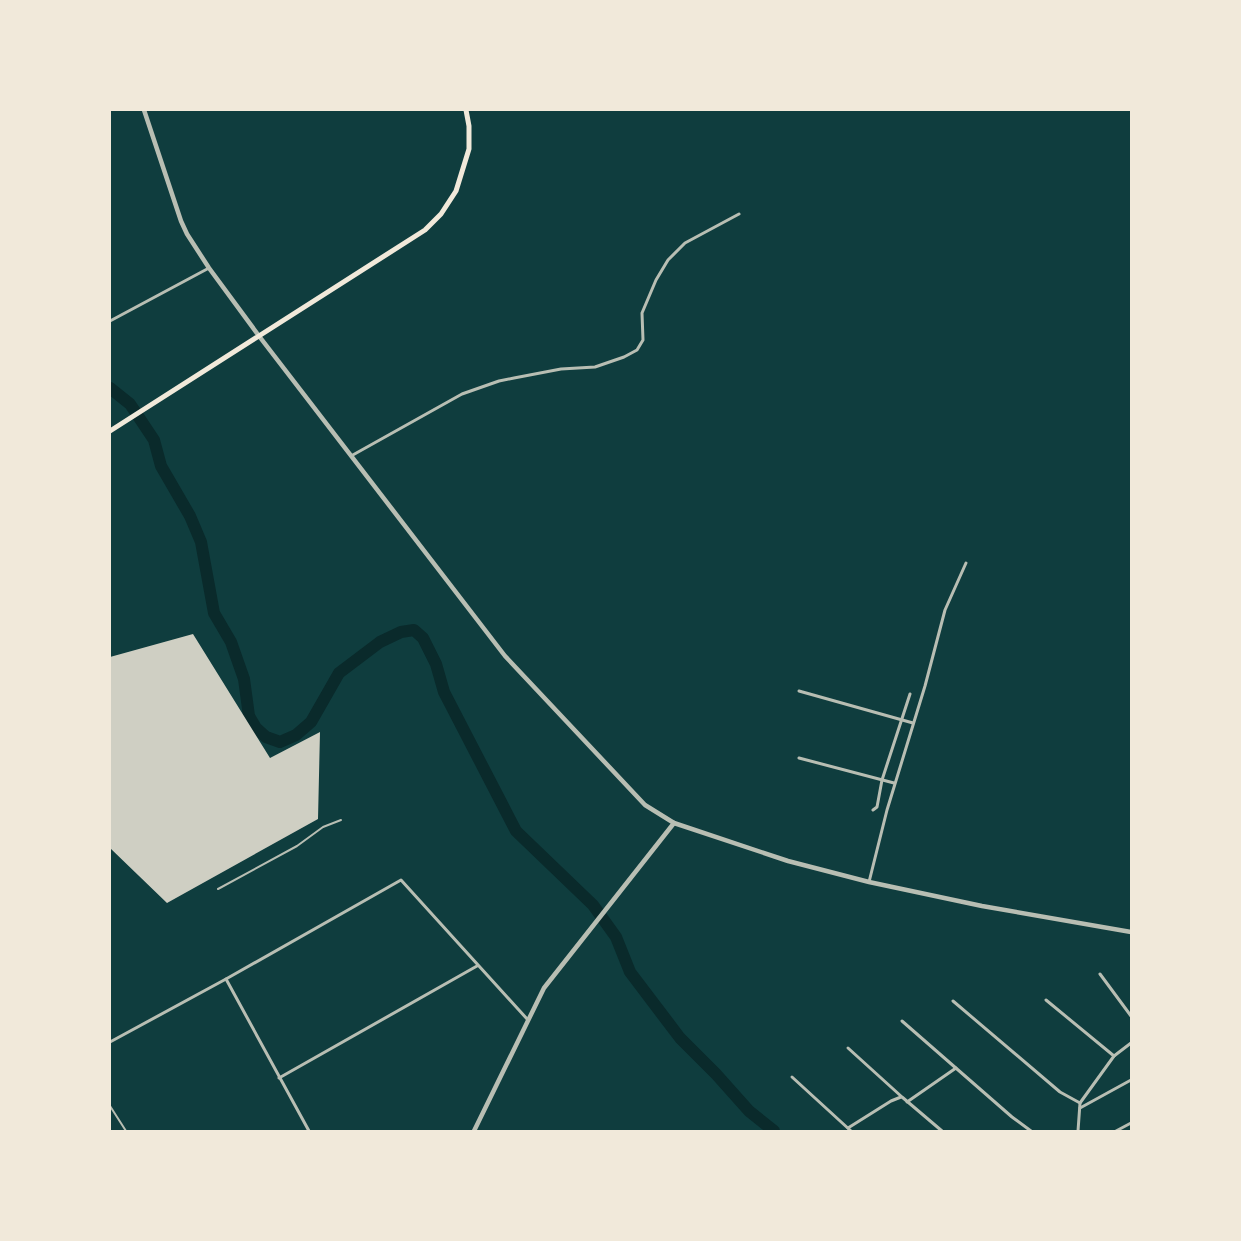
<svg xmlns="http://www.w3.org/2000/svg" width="1241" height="1241" font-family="'PT Sans Narrow',sans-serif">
  <rect width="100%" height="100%" fill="#0f3d3e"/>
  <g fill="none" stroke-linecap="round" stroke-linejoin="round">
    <polyline stroke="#0a2a2b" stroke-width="12" points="110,388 130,404 154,440 161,466 190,516 201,542 214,613 231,642 244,679 249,716 256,728 266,737 280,742 296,735 311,722 339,673 380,642 401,632 414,630 423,638 436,664 444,692 516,831 593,905 616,937 630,972 680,1038 716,1074 749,1111 774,1131"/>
  </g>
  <polygon fill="#cfcfc3" points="193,634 270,758 320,732 318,819 167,903 110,848 110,657"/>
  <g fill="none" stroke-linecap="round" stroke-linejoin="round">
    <g stroke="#b8beb3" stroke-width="2">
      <polyline points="218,889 297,846 323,827 341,820"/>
      <polyline points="110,1106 126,1131"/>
    </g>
    <g stroke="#b8beb3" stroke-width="3">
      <polyline points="110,321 209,268"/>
      <polyline points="351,456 462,394 499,381 514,378 561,369 595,367 624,357 637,350 643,340 642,313 656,280 668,260 685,243 739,214"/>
      <polyline points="799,691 913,723"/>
      <polyline points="799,758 894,783"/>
      <polyline points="873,810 877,807 882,780 910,694"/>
      <polyline points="869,882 887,810 925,686 945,610 966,563"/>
      <polyline points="1100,974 1131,1016"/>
      <polyline points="226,979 309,1131"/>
      <polyline points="1046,1000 1114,1056"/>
      <polyline points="953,1001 1060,1092 1080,1103"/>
      <polyline points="902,1021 1012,1117 1031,1131"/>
      <polyline points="110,1042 226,979 401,880 528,1020"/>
      <polyline points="848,1048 902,1097 942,1131"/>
      <polyline points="792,1077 851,1131"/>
      <polyline points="279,1078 477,966"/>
      <polyline points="907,1102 956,1068"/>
      <polyline points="1080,1108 1131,1080"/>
      <polyline points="848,1128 891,1101 901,1097"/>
      <polyline points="1078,1131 1080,1103 1114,1056 1131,1043"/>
      <polyline points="1116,1131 1131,1123"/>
    </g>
    <g stroke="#b8beb3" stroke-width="4.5">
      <polyline points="144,110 181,221 187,234 209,268 259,336 505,656 645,805 674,823 788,861 869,882 982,906 1131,932"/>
      <polyline points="474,1131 544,988 674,823"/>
    </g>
    <polyline stroke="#f1e9da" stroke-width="5" points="110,431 425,230 441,214 456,191 469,149 469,126 466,110"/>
  </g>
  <rect width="1241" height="1241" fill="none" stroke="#f1e9da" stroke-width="222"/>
</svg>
